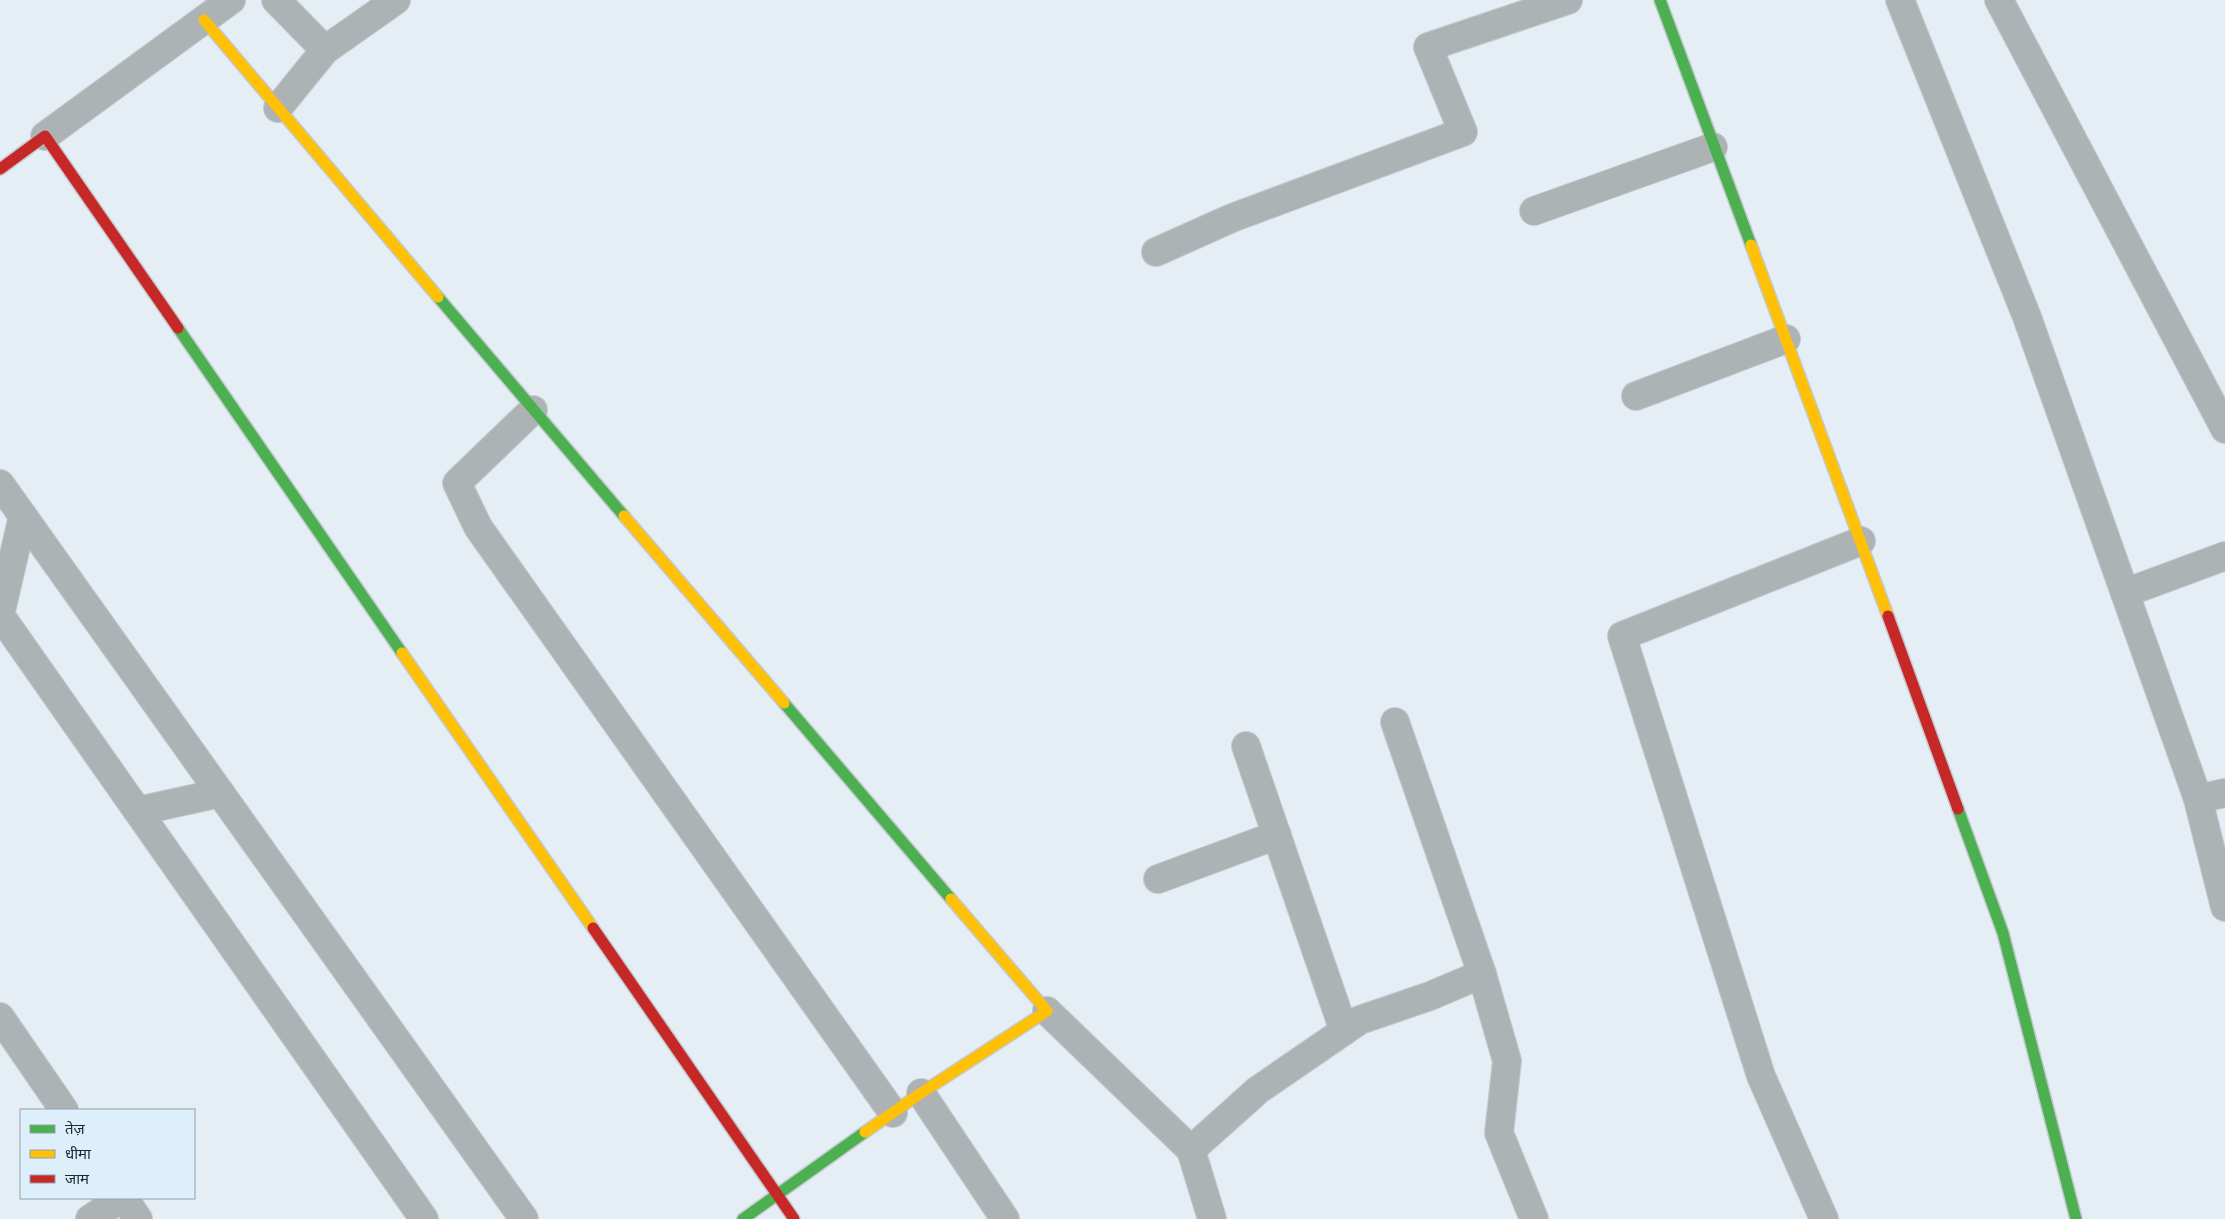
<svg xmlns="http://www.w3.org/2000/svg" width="2225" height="1219" font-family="Rubik,'Noto Sans Devanagari',sans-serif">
  <rect width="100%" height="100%" fill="#e5eef5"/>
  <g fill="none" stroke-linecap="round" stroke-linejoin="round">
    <defs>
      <g id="street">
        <polyline points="276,0 325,50"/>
        <polyline points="1900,0 2027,317 2198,799 2225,907"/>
        <polyline points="1999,0 2225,429"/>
        <polyline points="278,108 325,50 396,0"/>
        <polyline points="45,136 231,0"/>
        <polyline points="1534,211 1713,147"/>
        <polyline points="1156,252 1232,218 1463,132 1428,47 1568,0"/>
        <polyline points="1636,396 1786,339"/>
        <polyline points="533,410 457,483 478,527 893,1113"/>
        <polyline points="0,484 524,1219"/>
        <polyline points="23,516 0,615 424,1219"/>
        <polyline points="2125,593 2225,556"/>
        <polyline points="1395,722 1482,974 1507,1061 1499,1133 1534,1219"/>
        <polyline points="1246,746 1344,1031"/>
        <polyline points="2198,799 2225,793"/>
        <polyline points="138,811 220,793"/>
        <polyline points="1158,879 1277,835"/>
        <polyline points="1047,1011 1191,1150 1212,1219"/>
        <polyline points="0,1017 64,1110"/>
        <polyline points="921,1093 1005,1219"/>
        <polyline points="1191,1150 1258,1090 1360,1020 1430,996 1482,974"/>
        <polyline points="124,1198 138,1219"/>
        <polyline points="90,1219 122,1198"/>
        <polyline points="1824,1219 1761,1076 1622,636 1861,541"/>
      </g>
      <g id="fast">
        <polyline points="1660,0 1751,245"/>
        <polyline points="438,297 624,516"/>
        <polyline points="178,328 402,653"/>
        <polyline points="784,703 951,899"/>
        <polyline points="1958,809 2003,933 2076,1219"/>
        <polyline points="743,1219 865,1132"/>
      </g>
      <g id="slow">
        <polyline points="204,20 438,297"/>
        <polyline points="1751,245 1888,616"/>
        <polyline points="624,516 784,703"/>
        <polyline points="402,653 593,928"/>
        <polyline points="865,1132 921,1093 1047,1011 951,899"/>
      </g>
      <g id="jam">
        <polyline points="0,169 45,136 178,328"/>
        <polyline points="1888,616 1958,809"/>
        <polyline points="593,928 794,1219"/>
      </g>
    </defs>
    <use href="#street" stroke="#c3cad0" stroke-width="30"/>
    <use href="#fast" stroke="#c3cad0" stroke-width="14"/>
    <use href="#slow" stroke="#c3cad0" stroke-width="14"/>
    <use href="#jam" stroke="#c3cad0" stroke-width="14"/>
    <use href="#street" stroke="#adb2b5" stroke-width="28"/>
    <use href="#fast" stroke="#4caf50" stroke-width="11"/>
    <use href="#slow" stroke="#ffc107" stroke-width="11"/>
    <use href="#jam" stroke="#c62828" stroke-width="11"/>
  </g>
  <rect x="20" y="1109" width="175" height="90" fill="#deeffc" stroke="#929faa"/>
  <rect x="30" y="1125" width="25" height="8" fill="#4caf50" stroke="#929faa"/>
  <text x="65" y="1134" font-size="15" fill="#20282e">तेज़</text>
  <rect x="30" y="1150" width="25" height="8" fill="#ffc107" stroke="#929faa"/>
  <text x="65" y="1159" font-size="15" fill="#20282e">धीमा</text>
  <rect x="30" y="1175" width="25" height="8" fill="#c62828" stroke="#929faa"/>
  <text x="65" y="1184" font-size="15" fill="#20282e">जाम</text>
</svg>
